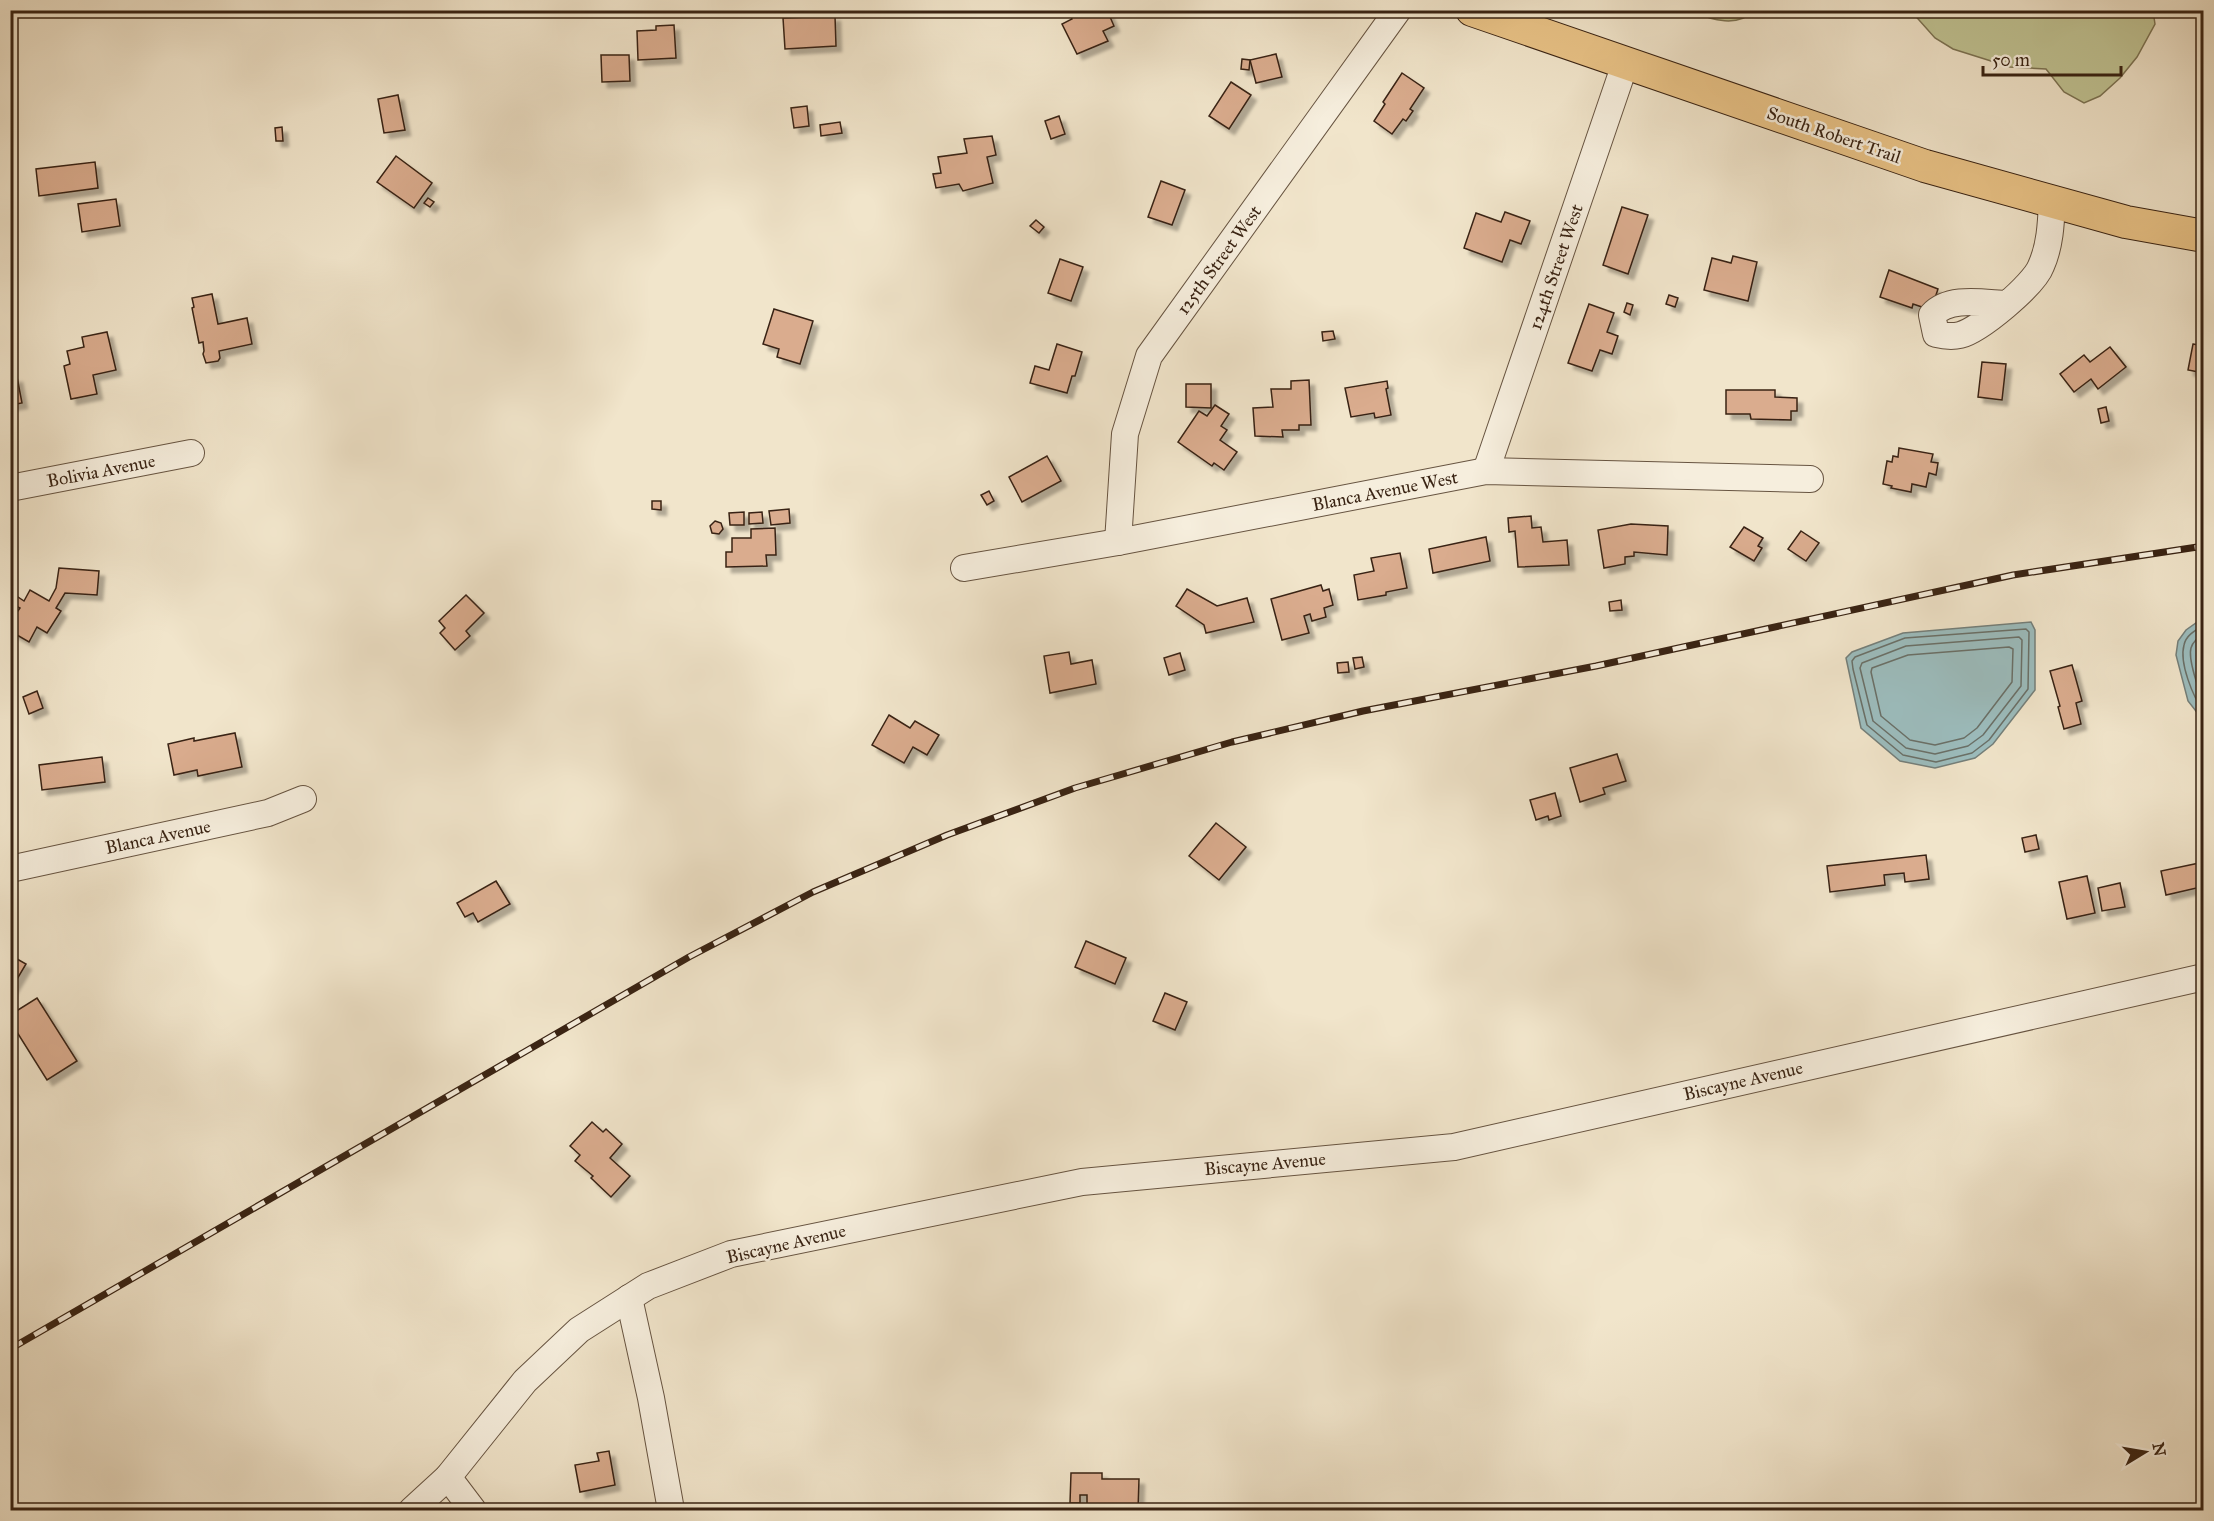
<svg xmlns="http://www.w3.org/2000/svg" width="2214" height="1521" font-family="'IM FELL Great Primer',serif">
  <defs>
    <filter id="shadow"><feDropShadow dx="5.5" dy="5.5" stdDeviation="1.5" flood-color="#0004"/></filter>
  </defs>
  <rect width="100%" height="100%" fill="#f1e5cb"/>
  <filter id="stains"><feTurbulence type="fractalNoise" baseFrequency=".00333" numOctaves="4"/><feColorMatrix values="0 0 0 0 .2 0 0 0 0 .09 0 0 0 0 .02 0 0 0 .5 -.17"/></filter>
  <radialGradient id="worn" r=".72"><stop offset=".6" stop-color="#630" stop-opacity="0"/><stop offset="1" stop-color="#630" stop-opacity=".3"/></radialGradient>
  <g fill="#c0c393" stroke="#7c7353" stroke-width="1.5">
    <path d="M1694,11H1754C1738,27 1712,21 1694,11Z"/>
    <polygon points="1911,11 2153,11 2155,24 2137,57 2120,78 2100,96 2084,103 2064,92 2046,69 2010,67 1953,49 1935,38"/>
  </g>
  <g fill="#9cbdbe" stroke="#747f7a" stroke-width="1.5">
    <polygon points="2203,618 2203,720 2188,701 2176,655 2178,641 2186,630"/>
    <polygon points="2031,622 2035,630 2035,690 1993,744 1975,758 1935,768 1900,761 1861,728 1846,658 1852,652 1903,633"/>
  </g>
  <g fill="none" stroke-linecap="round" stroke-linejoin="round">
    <g stroke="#6a7068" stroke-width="1.5">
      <path d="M2204,625C2196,630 2186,635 2184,645C2179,663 2193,697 2204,712"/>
      <polygon points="2026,629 2029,632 2028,689 1989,740 1972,753 1936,762 1903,755 1867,725 1853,669 1852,661 1855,657 1905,638"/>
      <path d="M2204,634C2198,638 2193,641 2191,648C2188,658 2198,691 2204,699"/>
      <polygon points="2019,637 2022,640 2021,686 1983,735 1968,746 1935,754 1906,748 1873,721 1860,668 1862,663 1906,646"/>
      <polygon points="2009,647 2013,649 2012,682 1977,728 1964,738 1935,745 1910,740 1881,716 1871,672 1872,668 1908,655"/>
    </g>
  </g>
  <g fill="#daac8e" stroke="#392313" stroke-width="1.5" filter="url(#shadow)">
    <polygon points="1075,10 1107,10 1114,26 1103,31 1108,41 1077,54 1062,24 1072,19 1069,13"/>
    <polygon points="835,16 836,46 785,49 783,18"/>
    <polygon points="674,25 676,58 638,60 637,31 656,30 656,26"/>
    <polygon points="1276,54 1282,77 1256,83 1250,60"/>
    <polygon points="601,55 629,55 630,81 602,82"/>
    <polygon points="1242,59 1250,60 1249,70 1241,69"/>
    <polygon points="1402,73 1424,88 1410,109 1413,111 1406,121 1403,119 1392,134 1374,121 1385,104 1383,102"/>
    <polygon points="1231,82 1251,95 1229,129 1209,116"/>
    <polygon points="398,95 405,130 384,133 378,99"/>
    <polygon points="807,106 809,126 794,128 791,108"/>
    <polygon points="1059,116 1065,134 1051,139 1045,121"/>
    <polygon points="840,122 842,133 821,136 820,125"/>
    <polygon points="282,127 283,141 276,141 275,128"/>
    <polygon points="992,136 996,155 987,157 993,183 963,191 959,184 936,188 933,174 941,173 938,157 967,153 964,139"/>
    <polygon points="396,156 432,183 414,208 377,182"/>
    <polygon points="95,162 98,188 39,196 36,169"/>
    <polygon points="1161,181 1185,190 1172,225 1148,217"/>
    <polygon points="428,198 434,202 430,207 424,203"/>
    <polygon points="116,199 120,226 82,232 78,204"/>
    <polygon points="1622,207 1648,215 1628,274 1603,265"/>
    <polygon points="1505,212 1530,221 1521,244 1510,240 1502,262 1464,248 1476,213 1501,222"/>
    <polygon points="1036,220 1044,227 1039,233 1030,226"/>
    <polygon points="1733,256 1757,262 1748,301 1704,290 1712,258 1731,263"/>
    <polygon points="1060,259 1083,267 1071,301 1048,293"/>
    <polygon points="1889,270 1938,289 1931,310 1913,304 1912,308 1880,297"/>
    <polygon points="212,294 218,324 247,318 252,344 219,351 220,358 218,361 206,363 203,354 204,351 203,342 199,343 192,308 194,307 192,298"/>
    <polygon points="1669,295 1678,298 1675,307 1666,304"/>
    <polygon points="1627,303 1633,305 1630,315 1624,312"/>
    <polygon points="1589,304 1614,313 1607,332 1618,336 1612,354 1600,350 1592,371 1568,363"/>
    <polygon points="774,309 813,321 800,364 777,357 779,349 763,344"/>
    <polygon points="1333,331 1335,339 1323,341 1322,332"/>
    <polygon points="107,332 116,370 93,375 97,394 71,399 64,366 70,364 67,351 84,347 82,337"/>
    <polygon points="1057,344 1082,352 1075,376 1072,376 1067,393 1030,383 1035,366 1049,370"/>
    <polygon points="2193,344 2204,346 2204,373 2188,370"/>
    <polygon points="2110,347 2126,367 2098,389 2091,379 2074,392 2060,374 2084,355 2090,362"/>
    <polygon points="1982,362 2006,364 2002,400 1978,397"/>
    <polygon points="17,377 22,403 10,405 10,378"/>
    <polygon points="1309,380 1311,425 1299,425 1299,430 1282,430 1283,437 1255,436 1253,408 1273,407 1271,389 1291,389 1291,381"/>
    <polygon points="1387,381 1388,388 1386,389 1391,415 1375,418 1374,413 1351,417 1345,388"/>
    <polygon points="1186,384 1211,384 1211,408 1186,407"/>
    <polygon points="1726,390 1775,390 1775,397 1797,398 1797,411 1791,411 1791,420 1751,419 1750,414 1726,414"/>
    <polygon points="1215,405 1229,414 1221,426 1227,430 1220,440 1237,452 1224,470 1214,463 1212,466 1178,442 1199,411 1207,416"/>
    <polygon points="2106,407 2109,421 2101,423 2098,409"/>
    <polygon points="1899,448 1933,454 1931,462 1938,463 1936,475 1929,473 1926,487 1912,484 1911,492 1891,488 1892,486 1883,484 1887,461 1892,462 1893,456 1898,457"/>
    <polygon points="1047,456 1061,481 1022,502 1009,477"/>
    <polygon points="989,491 994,501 987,505 981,495"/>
    <polygon points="652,501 661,501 661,510 652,509"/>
    <polygon points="789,509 790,523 771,525 769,511"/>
    <polygon points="744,512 744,525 730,525 729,513"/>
    <polygon points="762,512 763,523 749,524 749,513"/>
    <polygon points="1531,516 1532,528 1541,527 1543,542 1567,540 1569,565 1518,567 1515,531 1509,532 1508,518"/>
    <polygon points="715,521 721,523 723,529 719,534 712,533 710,526"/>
    <polygon points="1631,524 1668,526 1667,555 1634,552 1634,556 1625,557 1625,564 1604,568 1598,530"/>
    <polygon points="1744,527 1763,538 1758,546 1762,548 1754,561 1730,547"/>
    <polygon points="775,528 776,555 766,555 767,566 726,567 726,552 732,552 732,538 751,538 751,529"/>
    <polygon points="1801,531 1819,543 1806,561 1788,549"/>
    <polygon points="1486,537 1490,561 1433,573 1429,549"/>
    <polygon points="1400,553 1407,588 1386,592 1386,595 1358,600 1354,575 1374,571 1371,558"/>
    <polygon points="59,568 99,571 97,595 65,593 56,608 61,611 47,633 37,627 29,642 10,631 10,622 20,608 10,603 15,595 24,601 30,590 49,601 56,588"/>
    <polygon points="1321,585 1323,591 1329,589 1333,605 1324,608 1326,617 1312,621 1310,614 1304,616 1309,633 1282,640 1271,599"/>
    <polygon points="1187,589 1217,606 1247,598 1254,622 1206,633 1204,625 1176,606"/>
    <polygon points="466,595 484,613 466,631 470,636 455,650 440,633 445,628 439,621"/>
    <polygon points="1621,600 1622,610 1610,611 1609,602"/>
    <polygon points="1069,652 1071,664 1092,660 1096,684 1050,693 1044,656"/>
    <polygon points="1180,653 1185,670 1169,675 1164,658"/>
    <polygon points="1362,657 1364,667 1355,669 1353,658"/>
    <polygon points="1348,662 1349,672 1338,673 1337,663"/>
    <polygon points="2072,665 2082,701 2076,703 2081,724 2064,729 2058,707 2060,706 2050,671"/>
    <polygon points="37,691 43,708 29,714 23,697"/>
    <polygon points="889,715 910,728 915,721 939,735 927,755 913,747 904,763 872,745"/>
    <polygon points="235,733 242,767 198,776 197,770 174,775 168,744 194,738 194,741"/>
    <polygon points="1617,754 1626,781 1603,788 1605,794 1580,802 1570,768"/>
    <polygon points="102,757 105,782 42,790 39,765"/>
    <polygon points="1555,793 1561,816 1549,820 1548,816 1536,820 1530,800"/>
    <polygon points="1216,823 1246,847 1219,880 1189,856"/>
    <polygon points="2036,835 2039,849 2025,852 2022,838"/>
    <polygon points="1926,855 1929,879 1905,882 1904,873 1884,875 1885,885 1830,892 1827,866"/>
    <polygon points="2204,862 2204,882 2200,883 2201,887 2166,895 2161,871"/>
    <polygon points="2087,876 2095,913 2067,919 2059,882"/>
    <polygon points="496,881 510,904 478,922 473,913 465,917 457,903"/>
    <polygon points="2120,883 2125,907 2102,911 2098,888"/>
    <polygon points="1086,941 1126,958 1115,984 1075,967"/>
    <polygon points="10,955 26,964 10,991"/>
    <polygon points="1165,993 1187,1002 1175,1030 1153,1021"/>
    <polygon points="37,998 77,1061 47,1080 10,1021 10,1015"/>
    <polygon points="592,1122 603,1132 606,1129 622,1144 610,1158 630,1176 611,1197 591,1178 593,1176 575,1161 580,1155 570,1146"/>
    <polygon points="609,1451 615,1485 580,1492 575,1465 599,1461 597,1453"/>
    <polygon points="1071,1473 1102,1473 1102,1479 1139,1479 1138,1510 1120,1510 1120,1507 1087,1506 1087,1495 1080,1495 1080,1503 1070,1503"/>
  </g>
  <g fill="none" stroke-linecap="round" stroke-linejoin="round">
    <defs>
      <g id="minor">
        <path d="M2007,304C1983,303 1949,296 1932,315L1936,334C1944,336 1952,337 1960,335C1980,330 2034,285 2041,266C2050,246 2051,224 2052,202"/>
        <polyline points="1486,471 1625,64"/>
        <polyline points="10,488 191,453"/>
        <polyline points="1118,542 1125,434 1149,356 1398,10"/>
        <polyline points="964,568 1118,542 1486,471 1810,479"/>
        <polyline points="10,869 268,813 303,799"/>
        <polyline points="629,1298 651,1398 671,1510"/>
        <polyline points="448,1477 473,1510"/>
        <polyline points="412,1510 448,1477 525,1381 579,1330 648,1286 731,1254 1082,1182 1454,1147 2204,977"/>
      </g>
      <polyline id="major" points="1472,10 1925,166 2126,222 2204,236"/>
    </defs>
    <use href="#minor" stroke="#675441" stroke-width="28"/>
    <use href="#major" stroke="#392313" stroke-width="34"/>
    <use href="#minor" stroke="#f6eedd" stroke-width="26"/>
    <use href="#major" stroke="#e8c286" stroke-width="32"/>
    <defs>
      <polyline id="rail" points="10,1349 689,957 813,892 947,835 1075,788 1232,742 1363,711 1596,666 2013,575 2204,546"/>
    </defs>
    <use href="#rail" stroke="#392313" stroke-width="7"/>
    <use href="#rail" stroke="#f6eedd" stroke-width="4.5" stroke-dasharray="14" stroke-linecap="butt"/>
  </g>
  <g text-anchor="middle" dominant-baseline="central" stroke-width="5" stroke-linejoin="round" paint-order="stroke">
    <g font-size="18" fill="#392313" stroke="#f6eedd">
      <text transform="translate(1834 135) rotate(19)">South Robert Trail</text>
      <text transform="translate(1219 260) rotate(-54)">125th Street West</text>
      <text transform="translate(1556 267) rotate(-71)">124th Street West</text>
      <text transform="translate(101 471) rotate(-11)">Bolivia Avenue</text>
      <text transform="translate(1385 491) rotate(-11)">Blanca Avenue West</text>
      <text transform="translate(158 837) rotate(-12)">Blanca Avenue</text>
      <text transform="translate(1743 1081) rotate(-13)">Biscayne Avenue</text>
      <text transform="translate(1265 1164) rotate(-5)">Biscayne Avenue</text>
      <text transform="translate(786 1244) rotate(-13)">Biscayne Avenue</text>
    </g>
  </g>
  <rect width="2214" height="1521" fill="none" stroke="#f1e5cb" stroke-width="36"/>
  <rect x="12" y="12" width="2190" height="1497" fill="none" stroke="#392313" stroke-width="3"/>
  <rect x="18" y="18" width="2178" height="1485" fill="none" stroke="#392313" stroke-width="1.5"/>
  <g transform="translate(2145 1452) rotate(79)" stroke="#f6eedd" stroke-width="4.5" paint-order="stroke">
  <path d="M0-4.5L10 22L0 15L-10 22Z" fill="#392313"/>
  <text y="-9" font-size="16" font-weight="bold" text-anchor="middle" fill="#392313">N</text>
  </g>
  <path d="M1983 66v9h138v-9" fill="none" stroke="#392313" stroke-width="3"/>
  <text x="1992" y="66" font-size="18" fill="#392313" stroke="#f6eedd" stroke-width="4.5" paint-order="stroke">50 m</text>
  <rect width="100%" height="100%" filter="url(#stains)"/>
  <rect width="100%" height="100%" fill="url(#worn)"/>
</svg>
